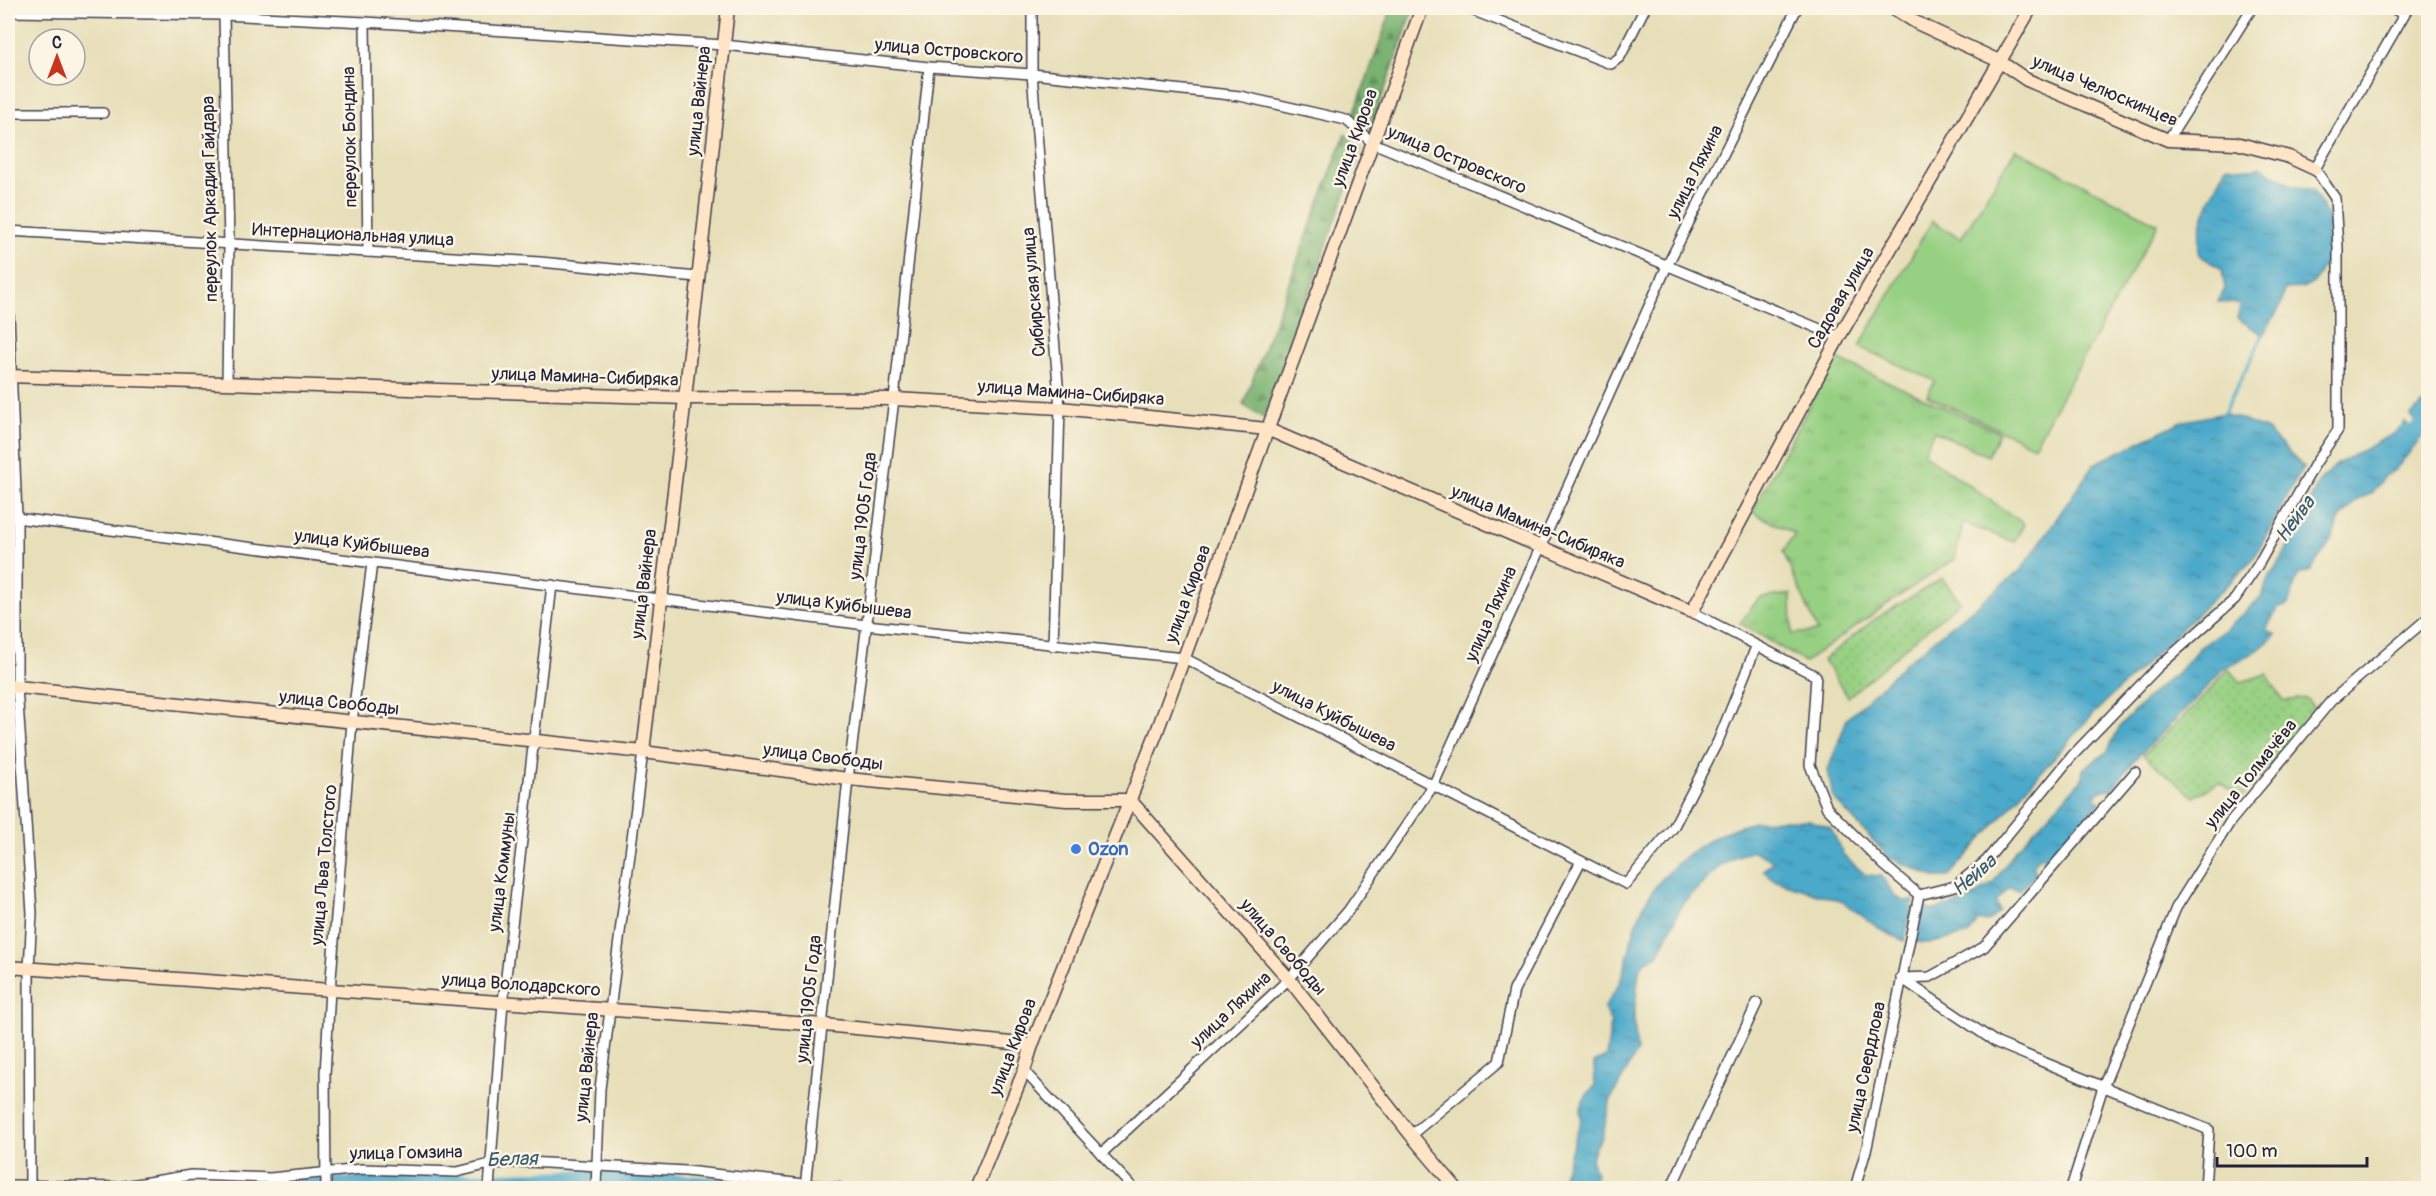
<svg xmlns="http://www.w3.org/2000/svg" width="2436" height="1196" font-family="Pangolin,sans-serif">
  <defs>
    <pattern id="grass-dots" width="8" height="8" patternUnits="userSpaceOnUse" patternTransform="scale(1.5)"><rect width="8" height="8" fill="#98d083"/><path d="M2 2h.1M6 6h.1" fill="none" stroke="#83b272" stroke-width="1.8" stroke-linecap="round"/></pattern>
    <pattern id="forest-firs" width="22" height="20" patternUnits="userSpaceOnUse" patternTransform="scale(1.5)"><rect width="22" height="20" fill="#7ab271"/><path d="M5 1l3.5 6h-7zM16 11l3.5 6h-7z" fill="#64905e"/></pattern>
    <pattern id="park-tufts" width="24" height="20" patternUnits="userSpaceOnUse" patternTransform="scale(1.5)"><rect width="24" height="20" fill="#98d083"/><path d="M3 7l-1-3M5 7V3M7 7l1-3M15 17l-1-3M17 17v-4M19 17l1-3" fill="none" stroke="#83b272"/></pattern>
    <pattern id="water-ripples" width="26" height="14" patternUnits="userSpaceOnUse" patternTransform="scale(1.5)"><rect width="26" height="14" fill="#4ba9c9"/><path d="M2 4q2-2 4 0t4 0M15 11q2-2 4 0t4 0" fill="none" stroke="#3e89a4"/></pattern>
  </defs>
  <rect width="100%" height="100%" fill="#fcf5e5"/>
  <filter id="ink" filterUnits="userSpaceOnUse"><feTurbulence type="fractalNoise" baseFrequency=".0167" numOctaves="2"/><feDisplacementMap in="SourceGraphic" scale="12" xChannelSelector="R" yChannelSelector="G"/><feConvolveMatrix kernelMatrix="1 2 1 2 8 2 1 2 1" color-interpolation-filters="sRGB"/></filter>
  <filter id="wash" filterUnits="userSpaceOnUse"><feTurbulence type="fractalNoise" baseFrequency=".008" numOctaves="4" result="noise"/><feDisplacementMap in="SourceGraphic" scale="24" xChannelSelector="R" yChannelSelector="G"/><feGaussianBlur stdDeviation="1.35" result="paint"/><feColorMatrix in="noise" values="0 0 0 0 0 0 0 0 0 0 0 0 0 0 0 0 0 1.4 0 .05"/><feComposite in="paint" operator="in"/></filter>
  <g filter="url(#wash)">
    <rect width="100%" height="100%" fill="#e7dfb9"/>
    <g fill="url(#grass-dots)" stroke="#5d795f" stroke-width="1.5">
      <polygon points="1942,578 1960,601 1848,697 1823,660 1875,619"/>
      <polygon points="2228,669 2241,682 2267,674 2283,701 2306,698 2318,713 2242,797 2219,782 2194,797 2143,755 2200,701"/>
    </g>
    <g fill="url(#forest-firs)" stroke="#4e6a56" stroke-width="1.5">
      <polygon points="1392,8 1414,8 1370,130 1353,117"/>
      <polygon points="1345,134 1361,150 1264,418 1243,405"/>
    </g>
    <polygon fill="url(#park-tufts)" stroke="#5d795f" stroke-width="1.5" points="1835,358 1999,432 1988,456 1934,431 1923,453 2024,524 2014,542 1963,523 1955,559 1899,596 1805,662 1740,623 1759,598 1791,594 1792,634 1818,631 1783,552 1795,534 1752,512"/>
    <polygon fill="#98d083" stroke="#5d795f" stroke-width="1.5" points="2016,149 2158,224 2034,446 1927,396 1935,381 1859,347 1932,221 1961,238"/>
    <g fill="url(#water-ripples)" stroke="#366682" stroke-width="1.5">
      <path d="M2227,166L2253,169L2260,166L2293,186L2313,190L2329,219L2328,257L2314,283L2302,288L2285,289L2281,306L2263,335L2237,318L2241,305L2218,301L2225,289L2222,269L2199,255C2196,222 2213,194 2227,166Z"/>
      <polygon points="2428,399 2428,432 2425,432 2410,416"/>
      <polygon points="2224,413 2267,430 2303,467 2253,560 2090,717 1948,877 1934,877 1890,858 1833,798 1828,770 1847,719 1904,664 2022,569 2094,464 2180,422"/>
      <polygon points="2405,422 2422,437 2395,470 2385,476 2372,493 2355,501 2340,519 2329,544 2310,571 2298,575 2288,605 2277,609 2266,630 2276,635 2257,651 2222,670 2199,696 2133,761 2112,789 2101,790 2095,797 2100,802 2050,857 2041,856 2032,866 2037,873 2020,890 2009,888 1996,902 2000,911 1988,922 1978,920 1969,934 1932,943 1912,942 1921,906 1933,910 1967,901 1993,883 2015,851 2082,779 2083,769 2107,752 2120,726 2155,690 2180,670 2199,648 2226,629 2263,595 2268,578 2281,561 2319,482 2337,464 2395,433"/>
      <path d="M1809,820L1831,828L1844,856L1866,875L1881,876L1895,895L1903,901L1914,900L1904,941L1883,931L1843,902L1773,880L1763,870L1774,861L1753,851L1737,856L1719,867L1683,903L1658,955L1644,962L1639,970L1634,1018L1637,1052L1611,1099L1602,1138L1595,1147L1591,1159L1596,1173L1591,1188H1559L1582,1118C1577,1105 1586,1095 1595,1086L1594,1063L1606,1057L1611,1023L1604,1009C1609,1000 1616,990 1620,981C1629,961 1630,939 1638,919C1655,872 1706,834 1754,822C1770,818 1792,821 1809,820Z"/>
    </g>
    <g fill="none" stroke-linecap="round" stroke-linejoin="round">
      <polyline stroke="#4ba9c9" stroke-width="3" points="2224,413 2263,335"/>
      <g stroke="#4ba9c9" stroke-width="18">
        <polyline points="2398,446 2428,422"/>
        <polyline points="284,1188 599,1178 742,1188"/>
      </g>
    </g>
  </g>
  <g filter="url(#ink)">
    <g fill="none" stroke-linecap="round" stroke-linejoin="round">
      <defs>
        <g id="street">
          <polyline points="1032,8 1032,74 1060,408 1053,646"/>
          <polyline points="1466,8 1611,64 1620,57 1645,8"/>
          <polyline points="2392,8 2403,14"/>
          <polyline points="8,12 224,15 365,22 724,45 929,67 1032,74 1240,96 1346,120 1373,143 1839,337"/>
          <polyline points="224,15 229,244 227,383"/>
          <polyline points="365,22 368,252"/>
          <polyline points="8,113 103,113"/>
          <polyline points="2168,140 2252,8"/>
          <polyline points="8,231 540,262 697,277"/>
          <polyline points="8,289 17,517 17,687 32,913 29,969 30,1185"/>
          <polyline points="8,517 866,625 1184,658 1626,884 1673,828 1718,741 1756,647"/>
          <polyline points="1692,612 1816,676 1810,765 1827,808 1884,865 1919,895"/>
          <polyline points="1919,895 1955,886 1986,861 2072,756 2157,668 2235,599 2258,565 2315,464 2338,430 2338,248 2335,198 2315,169 2408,8"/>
          <polyline points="1901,978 1997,1043 2209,1130 2205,1188"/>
          <polyline points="1901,978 1930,977 1984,947 2135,772"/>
          <polyline points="1024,1071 1133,1188"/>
          <polyline points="1411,1135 1499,1062 1514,990 1581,861"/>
          <polyline points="1101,1154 1289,979 1348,911 1433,786 1667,266 1797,8"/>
          <polyline points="8,1185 118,1187 191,1175 270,1178 362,1169 457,1172 490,1164 528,1162 686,1171 840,1188"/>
          <polyline points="326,1188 325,1074 330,990 352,722 372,563"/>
          <polyline points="489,1188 503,1002 552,585"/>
          <polyline points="596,1188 600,1089 643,752"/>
          <polyline points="805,1188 848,779 894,399 929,67"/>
          <polyline points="1671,1188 1757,1003"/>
          <polyline points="1855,1188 1867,1147 1919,895"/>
          <polyline points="2071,1188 2103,1087 2176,908 2230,822 2331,701 2428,618"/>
        </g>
        <g id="secondary">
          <polyline points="1893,8 1917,23 1999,61 2027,80 2168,140 2236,143 2289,157 2315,169"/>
          <polyline points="8,376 685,398 894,399 1060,408 1267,429 1692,612 1839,337 2031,8"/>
          <polyline points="8,686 643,752 848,779 1066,800 1130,800 1289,979 1411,1135 1456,1188"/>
          <polyline points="643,752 685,398 728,8"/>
          <polyline points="8,967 824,1025 1032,1045"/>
          <polyline points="976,1188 1024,1071 1032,1045 1156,734 1422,8"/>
        </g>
      </defs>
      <use href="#street" stroke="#403e4e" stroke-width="12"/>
      <use href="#secondary" stroke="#403e4e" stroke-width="15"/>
      <use href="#street" stroke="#fff" stroke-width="9"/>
      <use href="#secondary" stroke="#ffe4c6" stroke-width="12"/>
    </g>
  </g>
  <circle fill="#3f7fe0" stroke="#fcf5e5" stroke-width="2" cx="1076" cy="849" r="6"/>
  <g text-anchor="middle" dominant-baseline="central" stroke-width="5" stroke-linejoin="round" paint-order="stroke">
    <g font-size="18" fill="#22223b" stroke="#fcf5e5">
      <text transform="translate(949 51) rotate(5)">улица Островского</text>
      <text transform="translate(2105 91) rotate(23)">улица Челюскинцев</text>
      <text transform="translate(699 101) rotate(-84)">улица Вайнера</text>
      <text transform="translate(350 137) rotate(-91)">переулок Бондина</text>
      <text transform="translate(1355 138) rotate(-70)">улица Кирова</text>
      <text transform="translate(1457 160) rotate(23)">улица Островского</text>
      <text transform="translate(1695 172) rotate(-63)">улица Ляхина</text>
      <text transform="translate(210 199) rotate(-91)">переулок Аркадия Гайдара</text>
      <text transform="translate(353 235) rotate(3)">Интернациональная улица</text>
      <text transform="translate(1034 292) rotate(-95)">Сибирская улица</text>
      <text transform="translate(1841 298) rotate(-60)">Садовая улица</text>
      <text transform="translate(585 377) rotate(2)">улица Мамина-Сибиряка</text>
      <text transform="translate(1071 393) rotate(4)">улица Мамина-Сибиряка</text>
      <text transform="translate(863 516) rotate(-83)">улица 1905 Года</text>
      <text transform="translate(1538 527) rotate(23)">улица Мамина-Сибиряка</text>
      <text transform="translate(362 544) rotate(7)">улица Куйбышева</text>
      <text transform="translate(644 584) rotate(-83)">улица Вайнера</text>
      <text transform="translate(1188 594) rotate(-70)">улица Кирова</text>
      <text transform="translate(844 605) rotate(7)">улица Куйбышева</text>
      <text transform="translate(1491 614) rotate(-66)">улица Ляхина</text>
      <text transform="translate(339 703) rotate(6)">улица Свободы</text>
      <text transform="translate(1334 716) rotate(27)">улица Куйбышева</text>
      <text transform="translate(823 757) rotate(7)">улица Свободы</text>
      <text transform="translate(2251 774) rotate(-51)">улица Толмачёва</text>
      <text transform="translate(324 865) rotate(-85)">улица Льва Толстого</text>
      <text transform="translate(502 872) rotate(-83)">улица Коммуны</text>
      <text transform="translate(1283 947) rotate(49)">улица Свободы</text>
      <text transform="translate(521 985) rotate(4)">улица Володарского</text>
      <text transform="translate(809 999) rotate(-84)">улица 1905 Года</text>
      <text transform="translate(1231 1010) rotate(-43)">улица Ляхина</text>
      <text transform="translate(1013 1047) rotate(-69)">улица Кирова</text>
      <text transform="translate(587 1067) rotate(-84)">улица Вайнера</text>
      <text transform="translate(1866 1067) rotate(-78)">улица Свердлова</text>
      <text transform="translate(406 1153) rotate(-1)">улица Гомзина</text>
    </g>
    <g font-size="18" font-weight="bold" fill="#366cbe" stroke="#fcf5e5" text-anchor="start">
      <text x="1088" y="849">Ozon</text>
    </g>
    <g font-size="20" font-style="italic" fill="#325874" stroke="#fcf5e5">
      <text transform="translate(2295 519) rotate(-53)">Нейва</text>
      <text transform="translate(1974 875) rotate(-41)">Нейва</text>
      <text transform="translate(512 1159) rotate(-2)">Белая</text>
    </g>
  </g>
  <rect width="2436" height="1196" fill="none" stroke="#fcf5e5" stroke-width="30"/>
  <g transform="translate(57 57)"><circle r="28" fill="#fcf5e5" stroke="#a5a1a1" stroke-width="1.5"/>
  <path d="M0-4.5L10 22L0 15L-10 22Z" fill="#c8321e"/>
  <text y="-9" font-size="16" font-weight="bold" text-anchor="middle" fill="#22223b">С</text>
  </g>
  <path d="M2217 1157v9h150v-9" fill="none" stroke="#22223b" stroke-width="3"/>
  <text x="2226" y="1157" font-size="18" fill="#22223b" stroke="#fcf5e5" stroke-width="4.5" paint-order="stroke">100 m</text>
</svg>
